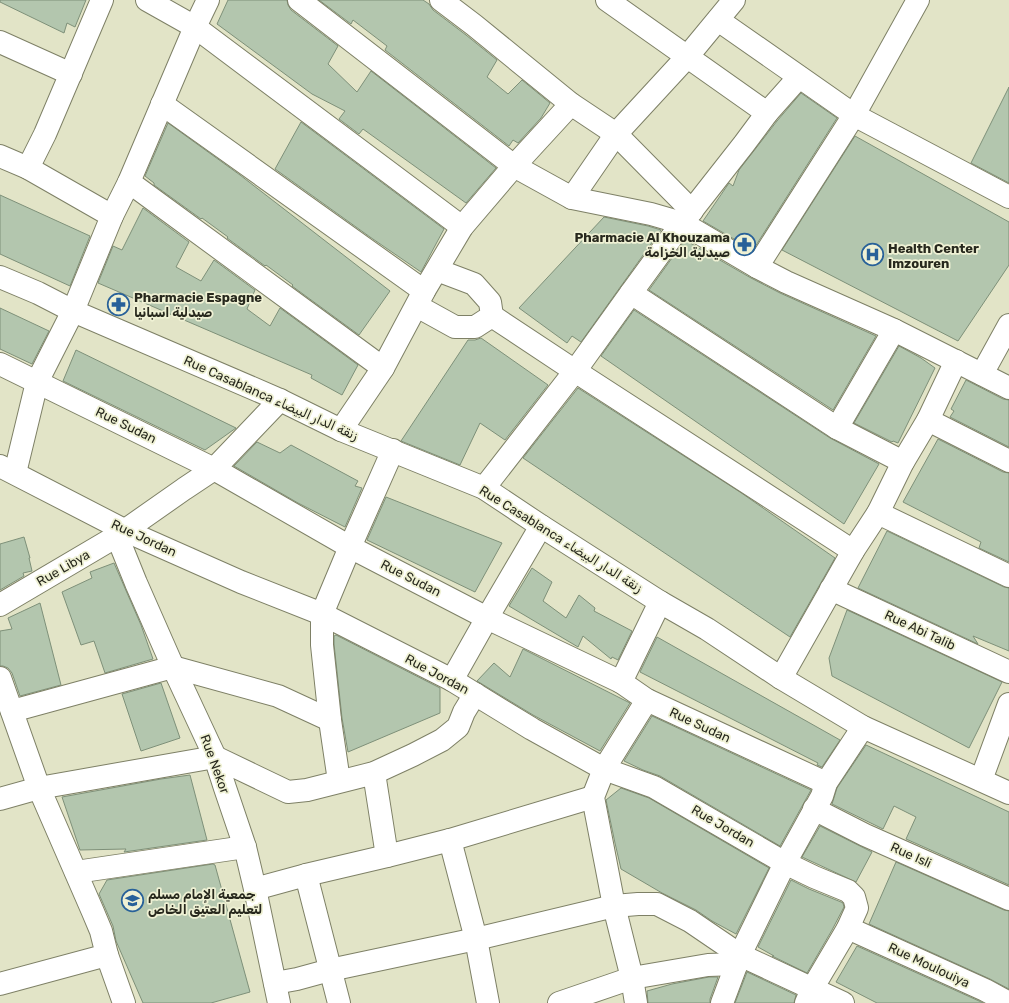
<svg xmlns="http://www.w3.org/2000/svg" width="1009" height="1003" font-family="Rubik,Cairo,sans-serif">
  <rect width="100%" height="100%" fill="#e2e4c7"/>
  <g fill="#b3c6ae" stroke="#7e9079">
    <polygon points="0,0 86,0 75,27 67,23 64,33 0,2"/>
    <polygon points="228,0 287,0 288,5 291,10 338,46 328,64 357,92 371,71 496,168 466,203 363,129 359,134 339,119 345,111 312,94 217,24"/>
    <polygon points="319,0 423,0 429,4 433,10 466,35 497,60 487,77 508,94 522,80 550,103 541,118 518,143 513,140 509,146 385,50 387,46 353,20 351,24"/>
    <polygon points="1009,87 1009,183 971,163"/>
    <polygon points="801,93 837,118 753,250 703,221 729,183 733,186 739,170 777,121"/>
    <polygon points="301,122 444,229 421,272 370,237 275,169"/>
    <polygon points="168,123 240,175 390,291 359,335 292,286 293,285 266,265 265,266 227,238 228,237 202,218 201,219 154,185 154,183 145,176"/>
    <polygon points="855,136 1009,222 1009,265 958,341 782,250"/>
    <polygon points="0,195 90,236 70,286 0,254"/>
    <polygon points="143,208 189,242 176,267 201,281 214,260 255,290 247,309 270,326 280,308 358,365 342,395 311,378 312,375 98,283 113,246 122,250"/>
    <polygon points="604,217 648,226 661,230 581,342 572,336 567,343 519,308"/>
    <polygon points="685,240 751,278 780,293 876,336 833,410 649,290"/>
    <polygon points="0,308 49,331 32,364 0,349"/>
    <polygon points="634,310 830,438 879,464 844,524 601,356"/>
    <polygon points="481,338 548,385 505,440 480,423 460,465 401,441 468,340 475,340"/>
    <polygon points="899,346 921,358 935,368 898,443 893,441 892,442 854,423"/>
    <polygon points="76,350 236,428 205,450 63,381"/>
    <polygon points="966,380 1003,399 1009,400 1009,447 950,417 954,411 951,409"/>
    <polygon points="578,388 740,492 835,558 790,637 523,458"/>
    <polygon points="938,439 1003,472 1009,473 1009,562 979,548 981,542 903,502"/>
    <polygon points="257,442 280,453 291,445 358,481 355,486 362,488 345,527 298,503 234,466"/>
    <polygon points="386,497 502,543 475,592 367,540"/>
    <polygon points="887,531 1004,587 1009,588 1009,651 973,636 978,644 858,588"/>
    <polygon points="24,537 30,558 29,558 32,571 23,573 24,576 0,590 0,544"/>
    <polygon points="114,563 141,625 153,659 105,673 94,641 81,645 62,592 92,578 90,572"/>
    <polygon points="532,568 552,582 543,601 566,618 579,595 595,608 594,611 632,631 618,660 612,657 611,659 583,636 578,647 509,606"/>
    <polygon points="40,603 61,685 20,696 12,673 8,668 3,666 0,666 0,631 12,629 8,618"/>
    <polygon points="847,610 1002,682 969,748 832,676 829,658"/>
    <polygon points="336,635 440,688 440,713 348,752 342,718 334,644 334,636"/>
    <polygon points="657,637 840,740 822,767 817,765 818,763 640,672"/>
    <polygon points="523,649 630,703 600,751 533,715 477,681 494,663 510,677"/>
    <polygon points="161,683 180,738 141,751 122,694"/>
    <polygon points="652,716 811,790 780,846 660,776 643,770 624,761"/>
    <polygon points="866,745 1009,812 1009,885 906,839 916,817 894,806 883,829 832,804 837,788"/>
    <polygon points="190,775 207,840 124,852 126,849 80,850 62,797 161,779"/>
    <polygon points="621,788 649,798 769,868 736,934 712,921 696,910 662,893 621,869 615,843 606,800"/>
    <polygon points="820,826 872,852 856,882 802,857"/>
    <polygon points="896,862 1004,910 1009,911 1009,989 990,979 869,924"/>
    <polygon points="213,864 215,865 250,992 211,1003 143,1003 116,941 113,926 99,894 107,880"/>
    <polygon points="791,880 809,889 841,902 843,903 844,907 832,930 807,973 772,956 774,956 758,947"/>
    <polygon points="857,946 979,1001 983,1003 877,1003 836,982"/>
    <polygon points="747,972 796,995 794,1003 735,1003"/>
    <polygon points="709,977 718,977 710,999 710,1003 648,1003 647,991 672,984"/>
  </g>
  <g fill="none" stroke-linecap="round" stroke-linejoin="round">
    <defs>
      <g id="street">
        <polyline points="147,0 195,27 462,227"/>
        <polyline points="299,0 514,166 572,198 651,214 682,223 757,267 786,282 894,330 1009,388"/>
        <polyline points="441,0 474,25 571,104 616,134 692,211"/>
        <polyline points="607,0 767,113"/>
        <polyline points="718,20 854,115 1009,197"/>
        <polyline points="0,42 71,74"/>
        <polyline points="162,104 424,291"/>
        <polyline points="0,156 28,168 112,216"/>
        <polyline points="28,168 45,134 102,0"/>
        <polyline points="129,182 383,368"/>
        <polyline points="572,198 616,134 687,57 734,0"/>
        <polyline points="757,267 854,115 918,0"/>
        <polyline points="631,293 837,428 903,462"/>
        <polyline points="417,306 455,327 475,327 492,316 490,302 474,284 437,270"/>
        <polyline points="492,316 575,371 853,551"/>
        <polyline points="0,364 214,469 350,547 487,618 621,682 647,700 826,783"/>
        <polyline points="982,374 1009,325"/>
        <polyline points="928,420 1009,461"/>
        <polyline points="837,428 894,330"/>
        <polyline points="341,430 383,368 424,291 462,227 514,166 571,104"/>
        <polyline points="0,466 126,531 241,582 322,614 452,680 532,729 604,769 654,787 785,863 814,877 848,891 854,897 857,908 848,928 812,989 806,1003"/>
        <polyline points="15,473 37,382 73,311 112,216 129,182 195,27 208,0"/>
        <polyline points="484,488 575,371 631,293 682,223 744,144 767,113 799,77"/>
        <polyline points="878,513 1009,576"/>
        <polyline points="117,536 136,583 173,667 215,757 225,788 245,847 255,889 279,1003"/>
        <polyline points="831,589 1009,672"/>
        <polyline points="0,605 117,536 184,489 214,469 280,400"/>
        <polyline points="0,678 39,788 93,912 101,931 107,955 124,1003"/>
        <polyline points="781,678 853,551 878,513 903,462 928,420 956,361"/>
        <polyline points="452,680 487,618 541,526"/>
        <polyline points="621,682 660,602"/>
        <polyline points="12,711 173,667 278,696 330,720"/>
        <polyline points="374,773 387,856"/>
        <polyline points="981,780 1009,704"/>
        <polyline points="339,781 330,720 322,645 322,614 350,547 393,450"/>
        <polyline points="0,799 39,788 215,757 288,792 307,790 374,773 413,755 442,740 458,727 464,712 475,694"/>
        <polyline points="814,809 865,835 1009,899"/>
        <polyline points="450,840 476,939 488,1003"/>
        <polyline points="76,872 245,847"/>
        <polyline points="306,875 339,1003"/>
        <polyline points="255,889 306,875 387,856 450,840 593,797"/>
        <polyline points="848,928 985,990 1009,1003"/>
        <polyline points="275,983 297,979 330,970 476,939 614,906 638,904 657,904 690,921 740,955 843,1003"/>
        <polyline points="0,984 107,955"/>
        <polyline points="559,1003 632,978 708,965 737,964"/>
        <polyline points="636,1003 632,978 614,906 593,797 604,769 647,700"/>
        <polyline points="722,1003 740,955 785,863 822,796 826,783 863,727"/>
      </g>
      <polyline id="secondary" points="0,277 38,293 73,311 280,400 341,430 484,488 541,526 660,602 707,629 781,678 863,727 1009,793"/>
    </defs>
    <use href="#street" stroke="#7e8066" stroke-width="24"/>
    <use href="#secondary" stroke="#7e8066" stroke-width="24"/>
    <use href="#street" stroke="#fff" stroke-width="22"/>
    <use href="#secondary" stroke="#fff" stroke-width="22"/>
  </g>
  <defs>
    <symbol id="pharmacy-ring" viewBox="-11 -11 22 22"><circle r="9.5" fill="#eff1d4" stroke="#286199" stroke-width="1.5"/><path d="M-2-6h4v4h4v4h-4v4h-4v-4h-4v-4h4Z" fill="#286199"/></symbol>
    <symbol id="hospital-ring" viewBox="-11 -11 22 22"><circle r="9.5" fill="#eff1d4" stroke="#286199" stroke-width="1.5"/><path d="M-5-5h3v3.5h4V-5h3V5h-3V1.5h-4V5h-3Z" fill="#286199"/></symbol>
    <symbol id="school-ring" viewBox="-11 -11 22 22"><circle r="9.5" fill="#eff1d4" stroke="#286199" stroke-width="1.5"/><path d="M0-5L7-2L0 1L-7-2ZM-4 1L0 2.5L4 1V4Q0 6-4 4Z" fill="#286199"/></symbol>
  </defs>
  <g fill-rule="evenodd">
    <use href="#pharmacy-ring" x="732" y="232" width="25" height="25"/>
    <use href="#hospital-ring" x="860" y="242" width="25" height="25"/>
    <use href="#pharmacy-ring" x="106" y="292" width="25" height="25"/>
    <use href="#school-ring" x="120" y="888" width="25" height="25"/>
  </g>
  <g text-anchor="middle" dominant-baseline="central" stroke-width="3.5" stroke-linejoin="round" paint-order="stroke">
    <g font-size="13" font-weight="bold" fill="#27281d" stroke="#eff1d4" text-anchor="start">
      <text x="730" y="237" text-anchor="end">Pharmacie Al Khouzama<tspan x="730" dy="15">صيدلية الخزامة</tspan></text>
      <text x="888" y="248">Health Center<tspan x="888" dy="15">Imzouren</tspan></text>
      <text x="134" y="297">Pharmacie Espagne<tspan x="134" dy="15">صيدلية اسبانيا</tspan></text>
      <text x="148" y="894">جمعية الإمام مسلم<tspan x="148" dy="15">لتعليم العتيق الخاص</tspan></text>
    </g>
    <g font-size="13" fill="#27281d" stroke="#eff1d4">
      <text transform="translate(271 398) rotate(24)">Rue Casablanca زنقة الدار البيضاء</text>
      <text transform="translate(126 425) rotate(26)">Rue Sudan</text>
      <text transform="translate(144 538) rotate(25)">Rue Jordan</text>
      <text transform="translate(561 539) rotate(32)">Rue Casablanca زنقة الدار البيضاء</text>
      <text transform="translate(63 568) rotate(-30)">Rue Libya</text>
      <text transform="translate(411 578) rotate(27)">Rue Sudan</text>
      <text transform="translate(920 630) rotate(25)">Rue Abi Talib</text>
      <text transform="translate(437 674) rotate(28)">Rue Jordan</text>
      <text transform="translate(700 725) rotate(25)">Rue Sudan</text>
      <text transform="translate(215 764) rotate(70)">Rue Nekor</text>
      <text transform="translate(723 826) rotate(30)">Rue Jordan</text>
      <text transform="translate(911 855) rotate(24)">Rue Isli</text>
      <text transform="translate(929 965) rotate(25)">Rue Moulouiya</text>
    </g>
  </g>
</svg>
